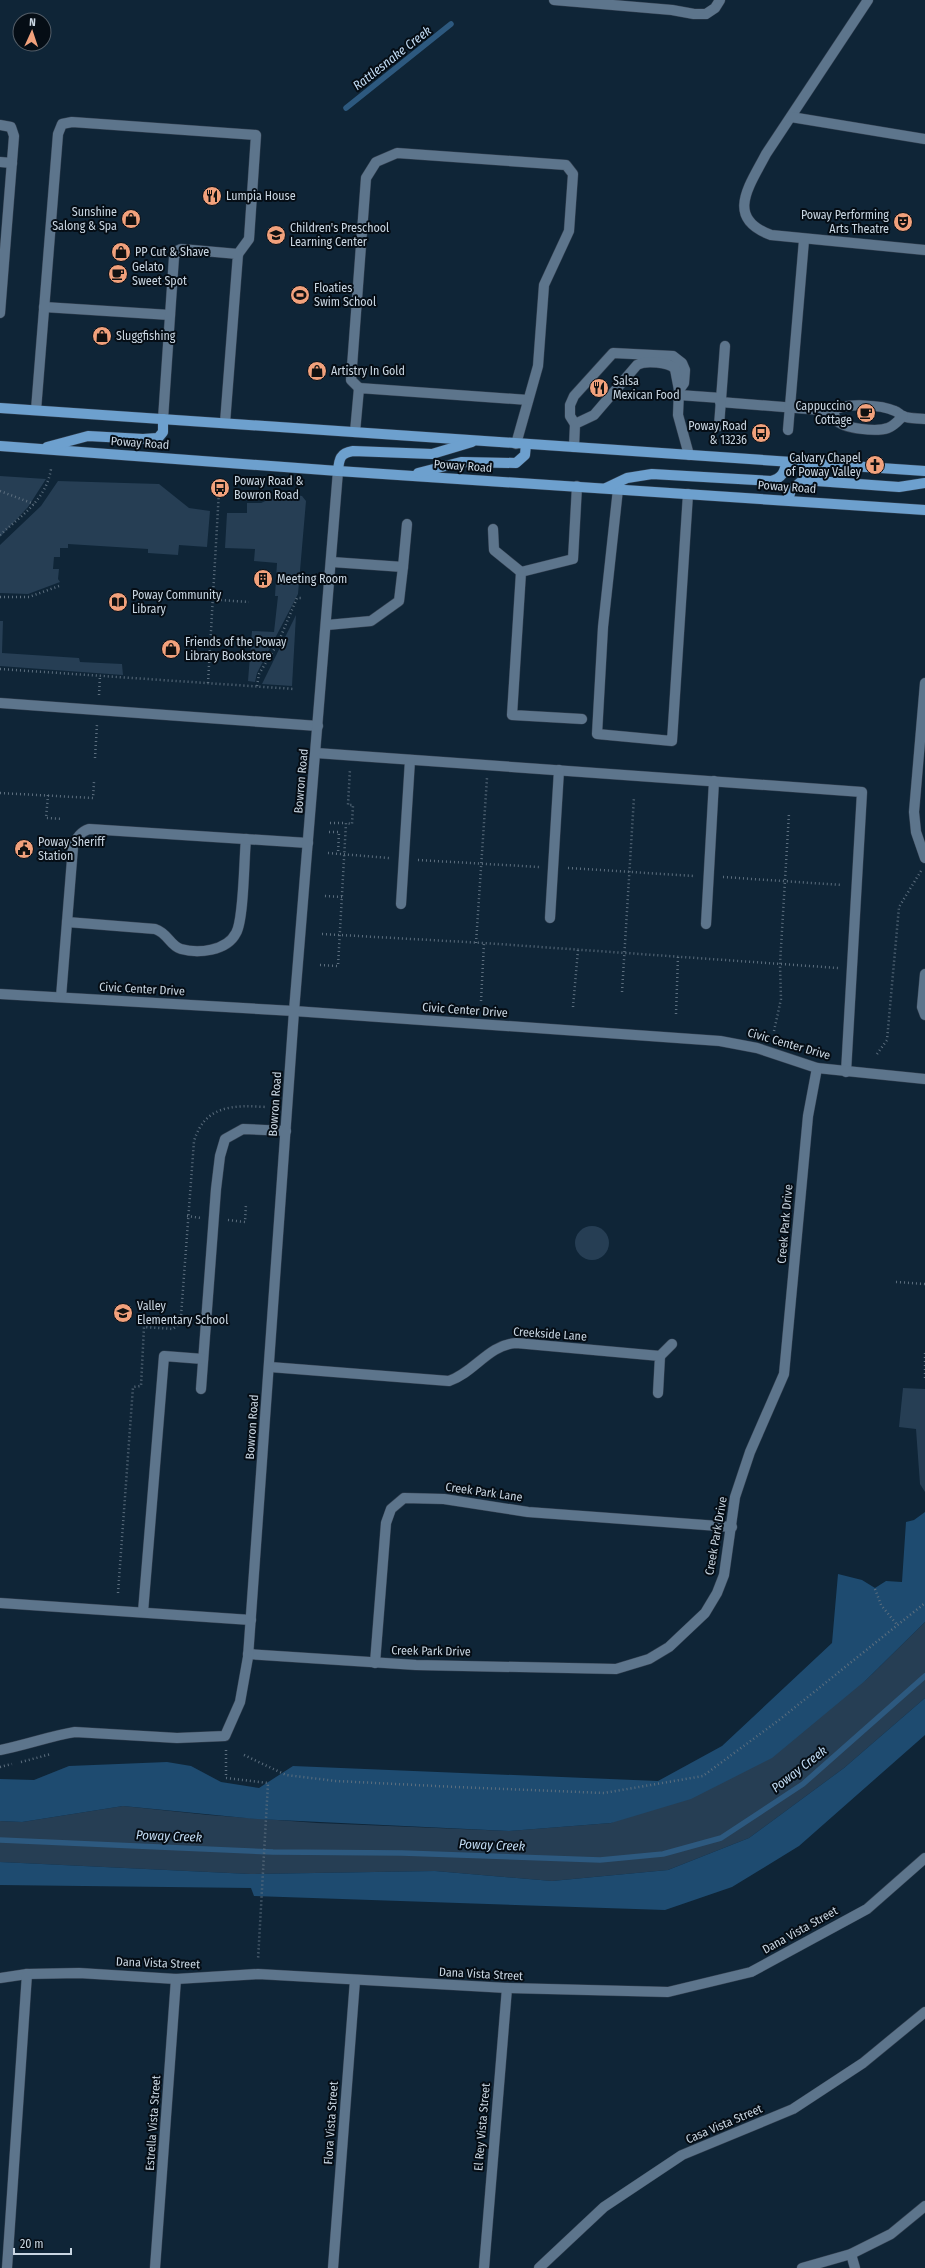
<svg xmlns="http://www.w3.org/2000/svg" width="925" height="2268" font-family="'Fira Sans Condensed',sans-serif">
  <rect width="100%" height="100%" fill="#0f2537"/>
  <g fill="#263e54">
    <polygon points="0,476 46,479 28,507 0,537"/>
    <polygon points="58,481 159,484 189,508 210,511 207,547 179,545 178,555 148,553 148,549 68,544 68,548 60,548 60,557 54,557 53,569 59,569 58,579 60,582 28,594 0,593 0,545 41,506"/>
    <polygon points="283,493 302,496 306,501 298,594 257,673 255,682 248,681 252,631 274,632 278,596 275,596 277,563 254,561 255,549 225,548 227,513 247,513 247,503 261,503"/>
    <polygon points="296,615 292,686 262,684"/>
    <polygon points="0,621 3,621 2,653 79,658 80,662 122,664 123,675 0,666"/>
    <circle cx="592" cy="1243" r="17"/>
    <polygon points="903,1388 925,1389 925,1492 920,1484 916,1429 899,1427"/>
    <polygon points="925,1622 925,1698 844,1768 749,1838 668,1870 552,1881 435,1871 250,1874 0,1862 0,1821 22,1822 123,1806 209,1815 317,1823 509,1831 611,1823 866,1680"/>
  </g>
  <g fill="#1e4b70">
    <polygon points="925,1512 925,1622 866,1680 772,1758 691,1799 611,1823 509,1831 257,1819 123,1806 22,1822 0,1821 0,1779 34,1780 69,1766 167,1762 191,1766 221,1782 259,1788 293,1766 658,1781 722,1746 832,1643 838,1574 862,1580 875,1588 886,1581 902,1582 906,1522 914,1520"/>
    <polygon points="925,1698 925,1735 799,1846 732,1887 665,1910 254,1896 251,1888 0,1885 0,1862 250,1874 435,1871 552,1881 668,1870 749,1838 844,1768"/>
  </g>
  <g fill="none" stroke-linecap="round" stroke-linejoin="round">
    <g stroke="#2d597f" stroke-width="5.5">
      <polyline points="346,108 451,24"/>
      <polyline points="0,1840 273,1852 402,1853 600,1860 663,1854 721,1838 803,1784 925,1676"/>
    </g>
    <defs>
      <g id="minor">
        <polyline points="554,0 672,10 694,14 706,14 715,8 720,0"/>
        <path d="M868,0L766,154C750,185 724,218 771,235L925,250"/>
        <polyline points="791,117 925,139"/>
        <polyline points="0,125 11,127 14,136 0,313"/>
        <polyline points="0,162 12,163"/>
        <polyline points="44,307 170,315"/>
        <polyline points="359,388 351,380 366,178 376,162 397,153 566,165 573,174 569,231 544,285 538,366 516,444"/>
        <polyline points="679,395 721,398"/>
        <path d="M720,402L833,411C844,402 882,405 895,411C898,412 900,415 903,416C909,419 918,418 925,419"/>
        <polyline points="36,410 58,134 62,124 72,122 256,135 249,239 238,254"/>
        <path d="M833,411L836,420C844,429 877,432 888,428C894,426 898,421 903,416"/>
        <polyline points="163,419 174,257 177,251 181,249 238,254 225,423"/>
        <polyline points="575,424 570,416 570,405 574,396 613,353 673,356 682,363 685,370 684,383 679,390"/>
        <polyline points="719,426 725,346"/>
        <polyline points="788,430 804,240"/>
        <polyline points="355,432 359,388 528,400"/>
        <path d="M574,447L575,424L594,415L637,365C645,360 669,362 675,369L679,390L678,415L689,455"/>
        <polyline points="577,486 573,559 521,572 512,715 582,719"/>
        <polyline points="618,489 603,627 597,734 672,741 688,494"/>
        <polyline points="493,529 494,550 521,572"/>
        <polyline points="332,562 403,567 407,524"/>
        <polyline points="327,625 371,621 399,601 403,567"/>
        <polyline points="925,683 914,812 916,832 925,858"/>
        <polyline points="0,703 318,726"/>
        <polyline points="316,753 862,792 846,1072"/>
        <polyline points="401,904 410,760"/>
        <polyline points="550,918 559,770"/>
        <path d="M67,922L155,929C168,933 170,946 181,949C198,954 227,951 236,933C244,920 244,857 246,839"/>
        <polyline points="706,924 714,781"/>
        <polyline points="925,974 922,1007 925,1015"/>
        <polyline points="0,994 294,1011 720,1041 757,1048 817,1068 925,1079"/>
        <path d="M61,997L73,847C76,838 80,832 89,829L308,843"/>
        <polyline points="660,1356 672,1344"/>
        <path d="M270,1367L449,1381C475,1372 488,1345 516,1343L660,1356L658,1393"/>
        <polyline points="201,1389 216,1189 220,1156 225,1139 243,1129 286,1131"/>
        <polyline points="0,1603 251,1620"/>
        <polyline points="143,1612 164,1356 203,1359"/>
        <polyline points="248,1654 416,1665 616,1669 649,1659 669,1647 705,1613 717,1593 724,1575 735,1497 750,1452 784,1374 808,1116 817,1068"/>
        <polyline points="375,1663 386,1523 391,1509 404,1498 444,1499 528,1512 732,1527"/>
        <path d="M0,1750C26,1745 50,1736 75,1732L177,1738L225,1736L240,1702L248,1657L294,1011L338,471"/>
        <polyline points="0,1978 27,1974 79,1973 176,1979 258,1974 507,1988 668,1992 751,1972 867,1909 925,1858"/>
        <polyline points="851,2254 855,2268"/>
        <polyline points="7,2268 27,1974"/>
        <polyline points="155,2268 176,1979"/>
        <polyline points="333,2268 355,1980"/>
        <polyline points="484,2268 507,1988"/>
        <polyline points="539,2268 604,2207 682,2155 793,2109 863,2063 925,2012"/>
        <polyline points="802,2268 851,2254 891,2234 925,2206"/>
      </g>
      <g id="major">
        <polyline points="0,408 925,471"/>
        <polyline points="0,446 338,471 925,510"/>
        <polyline points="47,447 88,436 143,439 158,438 163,432 163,419"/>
        <path d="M338,471C339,459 340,453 353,451L432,454L472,442"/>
        <polyline points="418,473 461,462 516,463 525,455 526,444"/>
        <path d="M606,488L627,478L652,474L771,481C782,478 785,472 786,462"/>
        <polyline points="788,500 791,490 803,480 899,487 925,483"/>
      </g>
    </defs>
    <use href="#minor" stroke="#344151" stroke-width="11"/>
    <use href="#major" stroke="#344151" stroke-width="11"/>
    <g stroke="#5d6f7f" stroke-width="2.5" stroke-dasharray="1 3" stroke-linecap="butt">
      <polyline points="0,491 34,504"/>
      <path d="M0,535C22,515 46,500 51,469"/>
      <polyline points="0,597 29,597 59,586"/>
      <polyline points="177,597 249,602"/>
      <polyline points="0,669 294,689"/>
      <polyline points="208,683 219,491"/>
      <polyline points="257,686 259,674 278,643 297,598 301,598"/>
      <polyline points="99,695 100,676"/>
      <polyline points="95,758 97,724"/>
      <polyline points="0,793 93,798 94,782"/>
      <polyline points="48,795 46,818 62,819"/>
      <polyline points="330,823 346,823"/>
      <polyline points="329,832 339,832 338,854"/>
      <polyline points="328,853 389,858"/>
      <polyline points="418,860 539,867"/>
      <polyline points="568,868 694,876"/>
      <polyline points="723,877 842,885"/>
      <polyline points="325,896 342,897"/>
      <polyline points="322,934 484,943 838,968"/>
      <polyline points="476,943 487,778"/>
      <polyline points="320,965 338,966 346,823 352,824 353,805 348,805 350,769"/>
      <polyline points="622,992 634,797"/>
      <polyline points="481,1001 484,943"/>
      <polyline points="573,1007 578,950"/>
      <polyline points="676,1014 678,957"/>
      <polyline points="774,1031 781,999 780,964 789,813"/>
      <polyline points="877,1054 887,1040 899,907 921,871"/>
      <polyline points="187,1216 201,1218"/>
      <polyline points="228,1220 245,1222 246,1204"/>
      <polyline points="896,1282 925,1284"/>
      <polyline points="925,1353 925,1378"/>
      <polyline points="875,1589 881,1605 898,1626"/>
      <path d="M118,1593L133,1387L141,1386L144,1327L173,1329L179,1324L181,1316L194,1141C205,1105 233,1105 266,1107"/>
      <polyline points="226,1750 226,1778 268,1783 258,1960"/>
      <polyline points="244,1755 286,1775 336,1781 456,1787 604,1793 703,1776 779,1720 925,1603"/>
      <polyline points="21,1762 51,1754"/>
      <polyline points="0,1767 12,1764"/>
    </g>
    <use href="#minor" stroke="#5d758c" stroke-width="10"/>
    <use href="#major" stroke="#6da0ce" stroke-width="10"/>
  </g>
  <defs>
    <symbol id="restaurant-disc" viewBox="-11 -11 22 22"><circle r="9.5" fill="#f1a17c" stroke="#050d15"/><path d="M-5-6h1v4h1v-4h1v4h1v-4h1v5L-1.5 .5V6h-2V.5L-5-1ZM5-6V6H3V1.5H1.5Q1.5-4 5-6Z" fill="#111"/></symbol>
    <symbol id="shop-disc" viewBox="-11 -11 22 22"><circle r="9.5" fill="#f1a17c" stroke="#050d15"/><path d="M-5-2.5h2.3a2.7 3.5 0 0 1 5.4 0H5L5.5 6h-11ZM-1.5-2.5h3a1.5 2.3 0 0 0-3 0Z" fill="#111"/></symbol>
    <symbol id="theatre-disc" viewBox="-11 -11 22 22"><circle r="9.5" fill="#f1a17c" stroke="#050d15"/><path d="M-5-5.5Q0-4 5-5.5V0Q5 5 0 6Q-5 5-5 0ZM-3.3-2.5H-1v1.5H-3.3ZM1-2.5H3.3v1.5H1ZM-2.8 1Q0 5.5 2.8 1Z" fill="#111"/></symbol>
    <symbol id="school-disc" viewBox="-11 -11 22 22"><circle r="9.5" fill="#f1a17c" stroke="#050d15"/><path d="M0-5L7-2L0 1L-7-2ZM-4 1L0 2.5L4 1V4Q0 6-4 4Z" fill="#111"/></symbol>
    <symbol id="cafe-disc" viewBox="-11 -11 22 22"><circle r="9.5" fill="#f1a17c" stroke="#050d15"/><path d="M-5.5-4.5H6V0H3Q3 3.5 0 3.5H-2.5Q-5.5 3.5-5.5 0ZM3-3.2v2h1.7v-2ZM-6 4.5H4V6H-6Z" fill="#111"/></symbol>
    <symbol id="stadium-disc" viewBox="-11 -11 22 22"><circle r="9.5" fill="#f1a17c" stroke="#050d15"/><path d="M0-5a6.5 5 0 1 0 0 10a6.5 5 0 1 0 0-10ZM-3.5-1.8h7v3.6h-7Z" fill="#111"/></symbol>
    <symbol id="bus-disc" viewBox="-11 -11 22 22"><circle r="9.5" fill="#f1a17c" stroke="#050d15"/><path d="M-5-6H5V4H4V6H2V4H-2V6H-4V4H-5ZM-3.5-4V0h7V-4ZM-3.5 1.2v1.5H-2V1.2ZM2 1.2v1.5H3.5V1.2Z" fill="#111"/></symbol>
    <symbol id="church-disc" viewBox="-11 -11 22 22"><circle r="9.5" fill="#f1a17c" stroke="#050d15"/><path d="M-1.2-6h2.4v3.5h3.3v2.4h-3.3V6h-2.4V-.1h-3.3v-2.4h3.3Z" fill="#111"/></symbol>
    <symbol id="building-disc" viewBox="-11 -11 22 22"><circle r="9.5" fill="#f1a17c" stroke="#050d15"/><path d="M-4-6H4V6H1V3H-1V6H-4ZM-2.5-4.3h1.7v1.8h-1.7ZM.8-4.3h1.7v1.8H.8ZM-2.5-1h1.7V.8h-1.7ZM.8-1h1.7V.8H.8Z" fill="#111"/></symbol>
    <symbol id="library-disc" viewBox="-11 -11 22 22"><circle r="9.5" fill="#f1a17c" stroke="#050d15"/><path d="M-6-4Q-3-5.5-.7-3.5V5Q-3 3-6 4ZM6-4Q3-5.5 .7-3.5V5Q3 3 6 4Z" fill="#111"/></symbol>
    <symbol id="civic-disc" viewBox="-11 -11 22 22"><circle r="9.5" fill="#f1a17c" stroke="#050d15"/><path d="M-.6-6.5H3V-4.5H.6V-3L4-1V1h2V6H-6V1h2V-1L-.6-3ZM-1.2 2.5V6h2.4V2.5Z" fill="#111"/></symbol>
  </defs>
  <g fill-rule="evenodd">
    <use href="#restaurant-disc" x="201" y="185" width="22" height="22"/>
    <use href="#shop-disc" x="120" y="208" width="22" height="22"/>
    <use href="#theatre-disc" x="892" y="211" width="22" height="22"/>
    <use href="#school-disc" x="265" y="224" width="22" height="22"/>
    <use href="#shop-disc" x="110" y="241" width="22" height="22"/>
    <use href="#cafe-disc" x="107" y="263" width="22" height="22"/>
    <use href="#stadium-disc" x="289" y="284" width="22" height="22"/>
    <use href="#shop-disc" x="91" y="325" width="22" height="22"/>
    <use href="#shop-disc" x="306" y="360" width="22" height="22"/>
    <use href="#restaurant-disc" x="588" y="377" width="22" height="22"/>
    <use href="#cafe-disc" x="855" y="402" width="22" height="22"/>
    <use href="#bus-disc" x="750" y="422" width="22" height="22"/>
    <use href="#church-disc" x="864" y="454" width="22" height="22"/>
    <use href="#bus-disc" x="209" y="477" width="22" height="22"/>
    <use href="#building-disc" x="252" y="568" width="22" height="22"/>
    <use href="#library-disc" x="107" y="591" width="22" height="22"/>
    <use href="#shop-disc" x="160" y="638" width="22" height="22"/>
    <use href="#civic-disc" x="13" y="838" width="22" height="22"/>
    <use href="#school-disc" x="112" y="1302" width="22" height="22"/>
  </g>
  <g text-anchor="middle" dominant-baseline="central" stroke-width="4" stroke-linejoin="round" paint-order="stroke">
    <g font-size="12" fill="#c9d6e2" stroke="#050d15" text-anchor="start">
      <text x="226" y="196">Lumpia House</text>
      <text x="117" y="212" text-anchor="end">Sunshine<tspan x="117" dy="14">Salong &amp; Spa</tspan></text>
      <text x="889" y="215" text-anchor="end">Poway Performing<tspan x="889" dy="14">Arts Theatre</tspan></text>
      <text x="290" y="228">Children's Preschool<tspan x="290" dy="14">Learning Center</tspan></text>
      <text x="135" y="252">PP Cut &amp; Shave</text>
      <text x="132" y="267">Gelato<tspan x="132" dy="14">Sweet Spot</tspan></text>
      <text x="314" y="288">Floaties<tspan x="314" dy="14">Swim School</tspan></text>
      <text x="116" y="336">Sluggfishing</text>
      <text x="331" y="371">Artistry In Gold</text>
      <text x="613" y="381">Salsa<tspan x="613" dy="14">Mexican Food</tspan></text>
      <text x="852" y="406" text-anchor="end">Cappuccino<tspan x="852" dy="14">Cottage</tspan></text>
      <text x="747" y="426" text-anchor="end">Poway Road<tspan x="747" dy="14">&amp; 13236</tspan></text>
      <text x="861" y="458" text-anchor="end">Calvary Chapel<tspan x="861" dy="14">of Poway Valley</tspan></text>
      <text x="234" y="481">Poway Road &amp;<tspan x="234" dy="14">Bowron Road</tspan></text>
      <text x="277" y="579">Meeting Room</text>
      <text x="132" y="595">Poway Community<tspan x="132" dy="14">Library</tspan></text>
      <text x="185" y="642">Friends of the Poway<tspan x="185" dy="14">Library Bookstore</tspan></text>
      <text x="38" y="842">Poway Sheriff<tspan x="38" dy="14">Station</tspan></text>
      <text x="137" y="1306">Valley<tspan x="137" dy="14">Elementary School</tspan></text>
    </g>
    <g font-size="12" fill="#c9d6e2" stroke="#050d15">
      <text transform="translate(140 443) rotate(4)">Poway Road</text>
      <text transform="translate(463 466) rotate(4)">Poway Road</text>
      <text transform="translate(787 487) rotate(4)">Poway Road</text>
      <text transform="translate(301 781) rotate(-85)">Bowron Road</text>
      <text transform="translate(142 989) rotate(3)">Civic Center Drive</text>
      <text transform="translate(465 1010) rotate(4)">Civic Center Drive</text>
      <text transform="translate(789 1044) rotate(16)">Civic Center Drive</text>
      <text transform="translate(275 1104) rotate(-86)">Bowron Road</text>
      <text transform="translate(785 1224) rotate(-85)">Creek Park Drive</text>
      <text transform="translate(550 1334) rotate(4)">Creekside Lane</text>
      <text transform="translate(252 1427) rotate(-86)">Bowron Road</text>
      <text transform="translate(484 1492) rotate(8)">Creek Park Lane</text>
      <text transform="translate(716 1536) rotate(-80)">Creek Park Drive</text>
      <text transform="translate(431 1651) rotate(1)">Creek Park Drive</text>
      <text transform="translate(800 1930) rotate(-29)">Dana Vista Street</text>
      <text transform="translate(158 1963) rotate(2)">Dana Vista Street</text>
      <text transform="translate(481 1974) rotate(3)">Dana Vista Street</text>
      <text transform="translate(153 2123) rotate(-86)">Estrella Vista Street</text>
      <text transform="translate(331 2123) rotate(-86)">Flora Vista Street</text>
      <text transform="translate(724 2124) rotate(-23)">Casa Vista Street</text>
      <text transform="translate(482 2127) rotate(-85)">El Rey Vista Street</text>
    </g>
    <g font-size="13" font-style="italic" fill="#c2dcf4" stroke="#050d15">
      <text transform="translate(392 58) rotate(-38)">Rattlesnake Creek</text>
      <text transform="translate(799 1769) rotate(-38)">Poway Creek</text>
      <text transform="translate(169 1836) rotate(2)">Poway Creek</text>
      <text transform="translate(492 1845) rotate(2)">Poway Creek</text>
    </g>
  </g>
  <g transform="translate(32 32) rotate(3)"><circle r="19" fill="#050d15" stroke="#535d67"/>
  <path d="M0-3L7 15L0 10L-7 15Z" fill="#f1a17c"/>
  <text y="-6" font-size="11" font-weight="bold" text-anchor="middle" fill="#c9d6e2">N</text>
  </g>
  <path d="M14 2248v6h57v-6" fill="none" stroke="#c9d6e2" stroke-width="2"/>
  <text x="20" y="2248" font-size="12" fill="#c9d6e2" stroke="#050d15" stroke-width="3" paint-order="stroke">20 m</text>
</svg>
